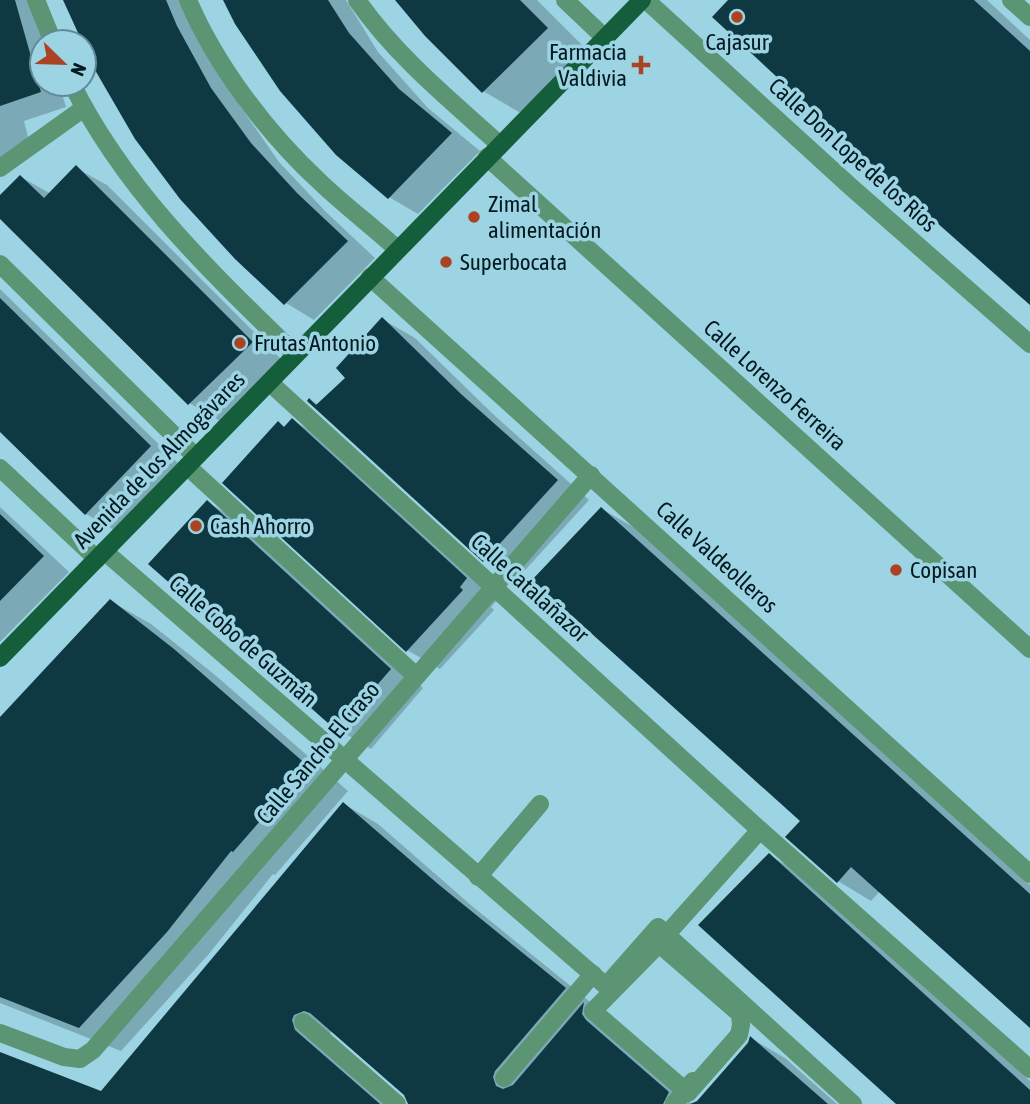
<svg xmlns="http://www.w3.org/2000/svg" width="1030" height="1104" font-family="'Asap Condensed',sans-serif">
  <rect width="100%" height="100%" fill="#9cd4e4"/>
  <g fill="#0003">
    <polygon points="0,0 35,0 47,42 42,42 42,84 59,84 66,107 24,121 32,153 0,162"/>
    <polygon points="65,0 188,0 205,44 240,106 279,162 326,212 375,258 314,320 286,303"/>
    <polygon points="225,0 346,0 378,52 428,108 480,151 418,214 389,197"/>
    <polygon points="398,0 537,0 592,55 529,118 483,91"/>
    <polygon points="730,0 987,0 1030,40 1030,303"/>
    <polygon points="76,168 107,185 283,361 220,421 189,403 0,217 0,198 21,177 51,194"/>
    <polygon points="0,289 178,463 114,530 86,514 0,429"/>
    <polygon points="382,319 415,338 494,415 589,500 517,579 484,560 310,400 319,405 347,378"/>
    <polygon points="292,420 325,439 499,598 491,607 494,610 440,669 407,650 278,423 286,428"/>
    <polygon points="207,502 240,521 423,688 371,749 339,730 151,564"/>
    <polygon points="0,507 69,572 0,642"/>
    <polygon points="602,509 635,528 1030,885 1030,1026 880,891 871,901 838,881 802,821"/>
    <polygon points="110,601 151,624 215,675 348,791 275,875 273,874 208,955 121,1051 0,1003 0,719"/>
    <polygon points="344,804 378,824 472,906 599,1009 620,1041 692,1104 409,1104 406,1094 333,1031 328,1035 389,1104 0,1104 0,1054 102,1093"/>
    <polygon points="769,855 802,874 1030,1081 1030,1104 899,1104"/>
    <polygon points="751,1038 785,1058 837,1104 693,1104 698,1102"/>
  </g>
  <g fill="#0e3842">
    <polygon points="0,0 15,0 41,92 0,106"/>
    <polygon points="63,0 166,0 177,26 211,88 251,143 297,193 348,241 284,305 235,259 180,199 135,139 95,70"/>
    <polygon points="223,0 328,0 349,33 399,89 452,133 388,199 336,155 280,91 235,24"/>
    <polygon points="395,0 520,0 548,28 482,93 425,36"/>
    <polygon points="728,0 974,0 1030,51 1030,305 884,176 712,17"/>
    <polygon points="76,165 253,342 188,405 0,219 0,195 20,175 44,198"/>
    <polygon points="0,298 151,446 85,515 0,432"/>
    <polygon points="382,317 461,394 558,480 483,562 307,401 309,398 316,405 345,378 336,368"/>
    <polygon points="292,418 467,578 460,587 463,590 406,652 222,483 278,421 284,427"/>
    <polygon points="207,500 391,669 337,731 148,564"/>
    <polygon points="601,507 1030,894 1030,1028 851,867 837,883 785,837 800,821 532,580"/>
    <polygon points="0,514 44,556 0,601"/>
    <polygon points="110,599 174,649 308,766 233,852 231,851 167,932 79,1028 0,997 0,717"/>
    <polygon points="343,802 438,884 566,988 495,1071 493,1077 496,1086 503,1089 513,1085 584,1002 582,1014 586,1020 669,1092 663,1104 408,1104 404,1095 310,1013 304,1011 294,1015 292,1020 295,1030 380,1104 0,1104 0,1052 101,1091"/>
    <polygon points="769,853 1030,1090 1030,1104 896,1104 698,925"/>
    <polygon points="750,1036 828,1104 690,1104 697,1101 748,1043"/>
  </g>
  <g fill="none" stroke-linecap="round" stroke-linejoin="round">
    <g stroke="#5b9573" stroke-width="18">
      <polyline points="36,0 53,42"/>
      <path d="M188,0C216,66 268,134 320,182C345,206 372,226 397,249"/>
      <path d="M357,0C396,56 449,99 499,144"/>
      <polyline points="565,0 605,38"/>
      <polyline points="646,0 851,187 1030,344"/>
      <polyline points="1011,0 1030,17"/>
      <path d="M72,84C125,191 211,272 295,354"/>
      <polyline points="487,157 1030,649"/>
      <polyline points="0,168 84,108"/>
      <polyline points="0,264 196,457"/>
      <polyline points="370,277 1030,874"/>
      <polyline points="269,382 760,830 1030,1069"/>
      <polyline points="187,466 416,676"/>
      <polyline points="0,468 97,559"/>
      <polyline points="104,551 606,986 658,927 853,1104"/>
      <polyline points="478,877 540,804"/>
      <polyline points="667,934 760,830"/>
      <polygon points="659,944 740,1014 741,1025 739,1035 688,1093 593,1011"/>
      <polyline points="303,1022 397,1104"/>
      <polyline points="0,1033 64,1057 80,1059 93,1050 591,475"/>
      <polyline points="504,1078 593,974"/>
      <polyline points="674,1104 693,1081"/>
    </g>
    <polyline stroke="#155e3b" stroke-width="18" points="0,658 642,0"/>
  </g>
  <g fill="#ab4323" stroke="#9cd4e4" stroke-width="2.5">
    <circle cx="737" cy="17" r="7"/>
    <path d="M637.5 54.5h7v7h7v7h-7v7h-7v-7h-7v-7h7z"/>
    <circle cx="474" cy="217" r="7"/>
    <circle cx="446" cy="262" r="7"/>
    <circle cx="240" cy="343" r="7"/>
    <circle cx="196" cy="526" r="7"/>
    <circle cx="896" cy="570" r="7"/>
  </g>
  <g text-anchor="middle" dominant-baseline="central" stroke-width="7" stroke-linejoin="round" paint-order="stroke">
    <g font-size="23" fill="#041a20" stroke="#9cd4e4" text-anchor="start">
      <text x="737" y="42" text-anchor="middle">Cajasur</text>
      <text x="627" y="52" text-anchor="end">Farmacia<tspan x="627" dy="26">Valdivia</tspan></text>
      <text x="488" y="204">Zimal<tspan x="488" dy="26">alimentación</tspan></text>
      <text x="460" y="262">Superbocata</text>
      <text x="254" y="343">Frutas Antonio</text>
      <text x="210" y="526">Cash Ahorro</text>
      <text x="910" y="570">Copisan</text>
    </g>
    <g font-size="23" fill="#041a20" stroke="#9cd4e4">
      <text transform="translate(853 155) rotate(42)">Calle Don Lope de los Ríos</text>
      <text transform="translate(775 385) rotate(42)">Calle Lorenzo Ferreira</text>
      <text transform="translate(159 460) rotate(-46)">Avenida de los Almogávares</text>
      <text transform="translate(717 557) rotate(42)">Calle Valdeolleros</text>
      <text transform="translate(530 588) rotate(42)">Calle Catalañazor</text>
      <text transform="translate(243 641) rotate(41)">Calle Cobo de Guzmán</text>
      <text transform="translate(318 753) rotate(-50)">Calle Sancho El Craso</text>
    </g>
  </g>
  <g transform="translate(63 63) rotate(113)"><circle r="33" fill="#9cd4e4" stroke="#5f8a96" stroke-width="2"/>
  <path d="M0-5L12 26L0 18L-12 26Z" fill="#ab4323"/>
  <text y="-10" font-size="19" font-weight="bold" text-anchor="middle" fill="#041a20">N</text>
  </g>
</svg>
